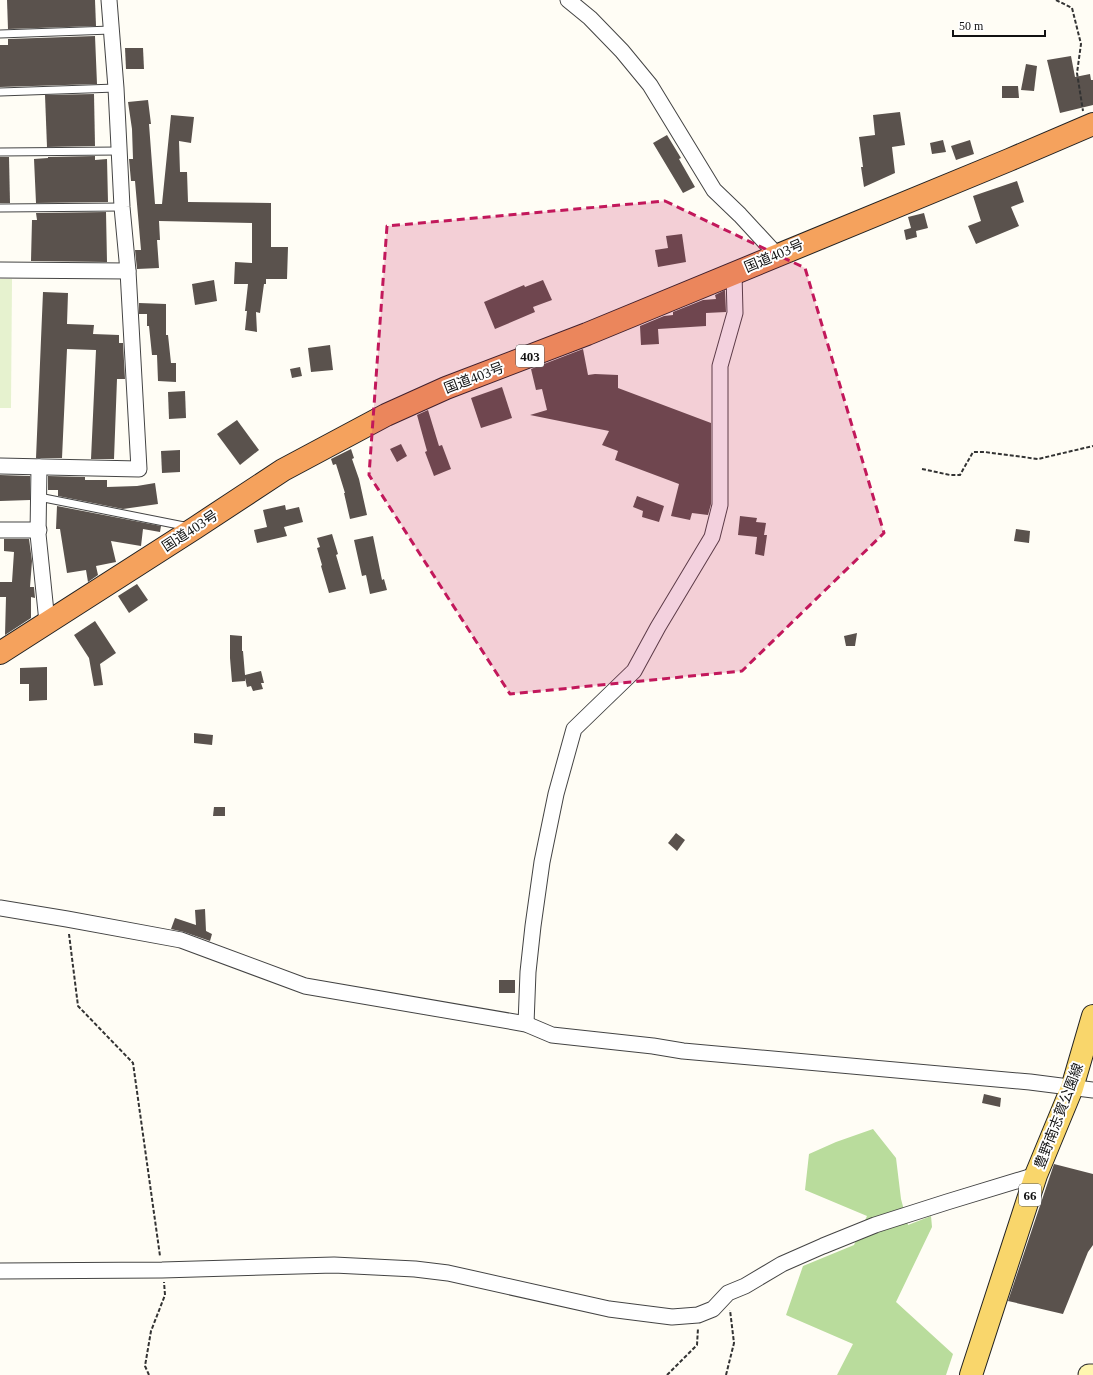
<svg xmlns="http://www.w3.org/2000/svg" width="1093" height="1375" font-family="'Times New Roman','Noto Sans JP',serif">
  <rect width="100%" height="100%" fill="#fffdf5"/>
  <polygon fill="#b9dc9c" points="873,1129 896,1158 901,1199 908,1225 931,1216 932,1227 896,1302 953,1354 946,1375 837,1375 853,1344 786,1315 803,1266 854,1245 867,1216 805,1190 809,1154 836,1142"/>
  <polygon fill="#e6f2cf" points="0,279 12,279 11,408 0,408"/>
  <g fill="#5a524d">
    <polygon points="7,0 95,0 96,26 8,29"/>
    <polygon points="95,36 97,84 0,87 0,45 8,45 8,39"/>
    <polygon points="125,48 143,48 144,69 126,69"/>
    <polygon points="1071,56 1075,77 1090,74 1091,80 1093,80 1093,105 1060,113 1047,60"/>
    <polygon points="1026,64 1037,66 1034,91 1021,90"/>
    <polygon points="1002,86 1018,86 1019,98 1002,98"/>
    <polygon points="94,94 95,146 47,147 45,95"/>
    <polygon points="148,100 151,124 149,124 155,204 162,204 171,115 194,117 191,143 179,141 180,172 187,172 188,202 271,203 271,247 288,247 287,279 266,279 266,284 264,284 260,313 256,312 257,332 245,330 247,311 245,311 248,284 234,284 235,262 252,263 252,223 159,221 160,240 157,240 159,268 137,269 135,250 141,250 135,181 131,181 129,159 133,159 132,129 128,102"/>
    <polygon points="900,112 905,145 892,147 895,173 864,187 861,167 863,167 859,137 875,135 873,115"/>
    <polygon points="667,135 681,158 679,159 695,187 683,193 653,143"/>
    <polygon points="943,140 946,152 932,154 930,143"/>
    <polygon points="970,140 974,154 956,160 951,146"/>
    <polygon points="95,156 95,160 107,159 108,202 36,203 34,159 48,158 48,157"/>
    <polygon points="0,157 9,157 10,203 0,203"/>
    <polygon points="1017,181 1024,202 1011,207 1019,226 976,244 968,226 981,221 973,196"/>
    <polygon points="106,212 107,262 31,261 32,220 37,220 36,213"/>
    <polygon points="924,213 928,228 916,231 917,237 906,240 904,230 911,228 908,217"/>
    <polygon points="682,234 686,262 658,267 655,250 668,248 666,236"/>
    <polygon points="214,280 217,301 195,305 192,284"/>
    <polygon points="543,280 552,300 533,307 535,312 495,329 484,302 524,285 525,287"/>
    <polygon points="725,290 726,312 706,313 706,326 658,329 659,344 641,345 640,326 664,316 673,315 673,312 703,300 716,299 715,295"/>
    <polygon points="43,292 68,293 67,324 94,325 93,334 119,335 119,343 123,343 125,379 117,379 114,459 91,459 96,350 67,349 62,458 36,458"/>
    <polygon points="139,303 166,304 166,335 168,335 171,363 176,363 176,382 158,381 157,355 152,355 149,326 147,326 147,314 139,314"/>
    <polygon points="330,345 333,370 311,372 308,348"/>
    <polygon points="583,349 588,375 595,374 618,375 618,388 711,423 711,504 708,515 692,513 690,520 671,516 679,484 615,460 618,451 602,445 609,431 530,415 547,410 542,389 536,390 531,369"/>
    <polygon points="300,367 302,376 292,378 290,369"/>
    <polygon points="502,387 512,418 481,428 471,398"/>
    <polygon points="185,391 186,418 169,419 168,392"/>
    <polygon points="428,410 439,446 442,445 451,469 434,476 425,452 427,451 417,415"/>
    <polygon points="237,420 259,450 240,465 217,434"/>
    <polygon points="401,444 407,456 397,462 390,449"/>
    <polygon points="351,449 354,458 352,459 359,479 367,515 350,519 344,493 345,493 336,464 333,465 331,459"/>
    <polygon points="180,450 180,472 162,473 161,451"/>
    <polygon points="0,475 30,476 30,500 0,501"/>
    <polygon points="48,476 85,477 85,480 107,480 107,487 137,486 155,483 158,504 123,509 58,496 58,490 48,490"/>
    <polygon points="637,496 664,506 659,522 642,517 643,511 633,507"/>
    <polygon points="285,505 286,510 299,507 303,522 284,527 287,536 257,543 254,530 267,527 263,510"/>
    <polygon points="57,506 161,526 160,532 143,529 141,546 111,541 116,562 96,566 98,575 88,582 86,570 67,573 60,529 56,529"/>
    <polygon points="740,516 757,518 756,522 766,523 764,535 767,535 764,556 755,554 757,537 738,535"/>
    <polygon points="1016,529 1030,531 1029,543 1014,541"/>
    <polygon points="332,534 338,554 336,555 346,589 329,593 321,566 322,565 317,548 320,547 317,538"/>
    <polygon points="373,536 382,580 384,579 387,590 370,594 366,575 362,576 354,540"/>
    <polygon points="4,539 29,539 32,561 30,587 34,587 35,598 31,597 31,618 5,635 6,597 0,597 0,582 12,582 14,552 4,551"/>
    <polygon points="137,584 148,600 129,613 118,596"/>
    <polygon points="95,621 116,653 100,664 103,685 94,686 89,658 74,635"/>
    <polygon points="857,633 855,646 846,646 844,636"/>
    <polygon points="230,635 242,636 242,651 243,651 245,675 261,671 264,683 261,683 263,689 253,691 251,686 247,687 245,678 245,681 232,682 230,658"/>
    <polygon points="47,667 47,700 29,701 29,684 20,684 20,668"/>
    <polygon points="194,733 213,735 212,745 194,743"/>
    <polygon points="214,807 225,807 225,816 213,816"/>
    <polygon points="676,833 685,840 677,851 668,843"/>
    <polygon points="205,909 206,931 212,934 210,941 184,932 171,929 175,918 196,925 195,910"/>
    <rect x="499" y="980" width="16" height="13"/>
    <polygon points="984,1094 1001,1098 1000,1107 982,1103"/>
    <polygon points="1054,1164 1093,1174 1093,1245 1088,1252 1063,1314 1008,1301"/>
  </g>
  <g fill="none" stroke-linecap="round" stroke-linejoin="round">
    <defs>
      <g id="lane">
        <polyline points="0,34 111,30"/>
        <polyline points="0,92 116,88"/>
        <polyline points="0,152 119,151"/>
        <polyline points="0,208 122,207"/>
        <polyline points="39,497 189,527"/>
      </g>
      <g id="street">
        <polyline points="568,0 590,18 622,51 650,85 714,190 740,215 777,255"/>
        <polyline points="0,270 128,271"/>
        <polyline points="0,466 139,469 128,271 122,207 116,88 109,0"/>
        <polyline points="39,467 38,534 47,622"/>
        <polyline points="0,530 39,530"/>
        <polyline points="0,908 67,919 181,940 305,986 526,1024 552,1035 653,1046 683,1051 1030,1082 1093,1090"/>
        <polyline points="526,1024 528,972 533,926 542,862 556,794 574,729 634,671 658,627 712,537 720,505 720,366 735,313 734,273"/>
        <polyline points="0,1271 162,1270 334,1265 415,1269 448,1273 609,1309 672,1317 698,1315 713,1309 728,1293 745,1286 782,1264 823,1246 875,1225 947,1202 1036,1175"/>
      </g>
      <polyline id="secondary" points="1089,1375 1093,1375"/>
      <polyline id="primary" points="971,1375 1036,1175 1072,1088 1093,1016"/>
      <polyline id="highway" points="0,653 195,528 283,470 386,415 446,388 587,334 1009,160 1093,124"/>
    </defs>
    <use href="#lane" stroke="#444" stroke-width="9"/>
    <use href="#street" stroke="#444" stroke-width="17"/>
    <use href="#secondary" stroke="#333" stroke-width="23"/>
    <use href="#primary" stroke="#222" stroke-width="24"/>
    <use href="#highway" stroke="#222" stroke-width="24"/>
    <g stroke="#333" stroke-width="2" stroke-dasharray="4 2" stroke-linecap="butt">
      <polyline points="1056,0 1072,8 1081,44 1077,73 1083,111"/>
      <polyline points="922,469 950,475 960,475 973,452 985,452 1038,459 1093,446"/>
      <polyline points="69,934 78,1006 133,1063 160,1256"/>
      <polyline points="149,1375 145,1366 151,1331 165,1295 164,1282"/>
      <polyline points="667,1375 697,1345 698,1328"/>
      <polyline points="726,1375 734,1343 730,1310"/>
    </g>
    <use href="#lane" stroke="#fff" stroke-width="7"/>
    <use href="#street" stroke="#fff" stroke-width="15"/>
    <use href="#secondary" stroke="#fff6b0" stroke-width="21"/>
    <use href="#primary" stroke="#f9d66b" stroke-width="22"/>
    <use href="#highway" stroke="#f5a25d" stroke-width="22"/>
  </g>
  <path fill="#c2185b" fill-opacity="0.2" stroke="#c2185b" stroke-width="3" stroke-dasharray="8 5" stroke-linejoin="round" d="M665,201L805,268L884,533L742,671L510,694L369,475L387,226Z"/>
  <g text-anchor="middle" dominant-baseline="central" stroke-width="4" stroke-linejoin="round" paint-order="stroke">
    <g fill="#fff" stroke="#585858" stroke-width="1">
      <rect x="516" y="345" width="28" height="22" rx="3"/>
      <rect x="1019" y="1184" width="22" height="22" rx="3"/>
    </g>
    <g font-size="13" font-weight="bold" fill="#111">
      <text x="530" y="356">403</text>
      <text x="1030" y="1195">66</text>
    </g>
    <g font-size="14" fill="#111" stroke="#fff">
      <text transform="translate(774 256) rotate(-23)">国道403号</text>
      <text transform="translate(474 378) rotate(-21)">国道403号</text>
      <text transform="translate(190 531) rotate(-33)">国道403号</text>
      <text transform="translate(1059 1116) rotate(-69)">豊野南志賀公園線</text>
    </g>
  </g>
  <path d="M953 30v6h92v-6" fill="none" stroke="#111111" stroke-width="2"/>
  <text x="959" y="30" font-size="12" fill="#111111" stroke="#ffffff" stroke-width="3" paint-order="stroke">50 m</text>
</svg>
